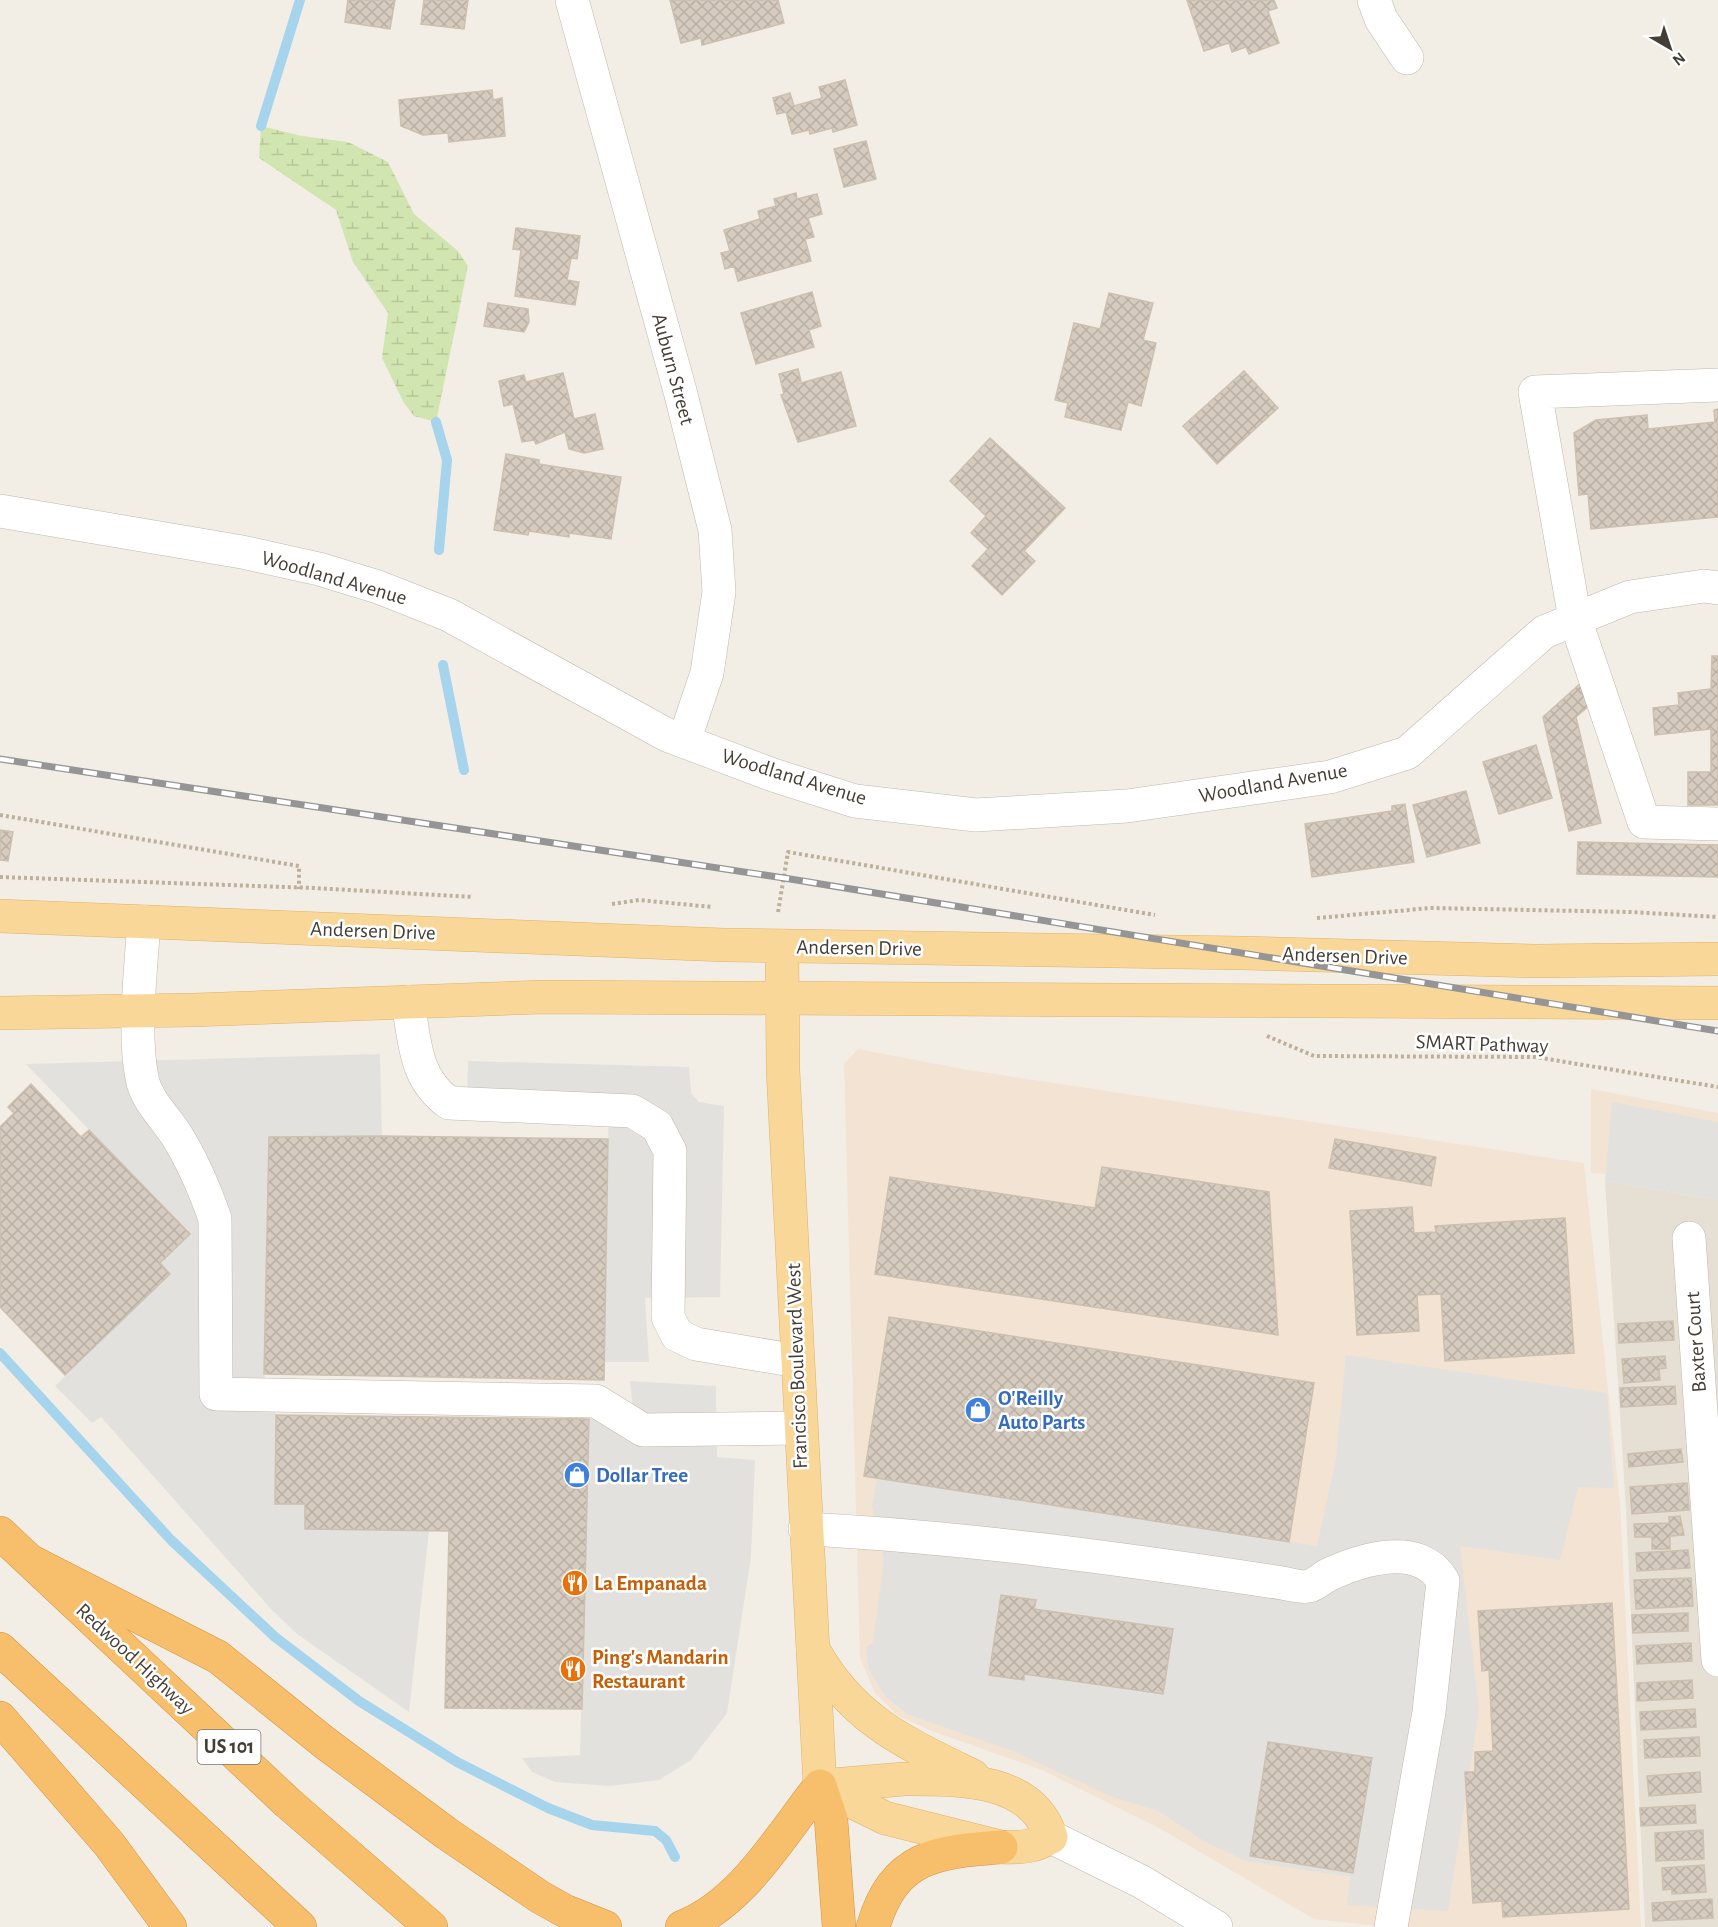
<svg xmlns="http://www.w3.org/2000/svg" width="1718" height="1927" font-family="'Alegreya Sans',sans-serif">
  <defs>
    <pattern id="wetland-marsh" width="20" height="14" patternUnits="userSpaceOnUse" patternTransform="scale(1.5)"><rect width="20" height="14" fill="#d1e5b0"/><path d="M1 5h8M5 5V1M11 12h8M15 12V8" fill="none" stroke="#b5c698"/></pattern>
    <pattern id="building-cross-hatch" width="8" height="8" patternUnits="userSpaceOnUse" patternTransform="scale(1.5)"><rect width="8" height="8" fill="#d6cbbf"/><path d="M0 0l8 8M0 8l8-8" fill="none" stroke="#b9afa5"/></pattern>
  </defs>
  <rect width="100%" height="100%" fill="#f2eee6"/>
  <polygon fill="#e6dfd4" points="1605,1181 1718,1200 1718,1927 1645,1927 1626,1509"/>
  <g fill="#f3e3d2">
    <polygon points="858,1049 968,1070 1584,1163 1620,1503 1641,1927 1387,1927 1314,1919 1159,1828 1042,1770 929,1730 897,1715 875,1693 860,1658 844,1064"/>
    <polygon points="1591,1089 1718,1113 1718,1180 1591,1173"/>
  </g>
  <polygon fill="url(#wetland-marsh)" points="261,126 302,136 348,142 388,162 414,214 458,251 468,266 436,422 414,416 404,403 382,358 388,313 353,262 336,210 259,158"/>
  <g fill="#e3e1de" fill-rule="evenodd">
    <polygon points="380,1054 382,1138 269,1137 264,1374 276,1415 275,1504 305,1504 305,1529 429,1531 409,1712 297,1634 271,1609 101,1417 92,1423 55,1386 170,1274 160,1263 189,1234 26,1064"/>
    <polygon points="468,1061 689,1067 691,1093 699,1102 724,1106 720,1297 645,1298 649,1362 604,1362 609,1095 467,1096"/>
    <polygon points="1612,1102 1718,1122 1718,1200 1605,1181"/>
    <path d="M1346,1355L1607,1393L1614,1488L1578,1487L1560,1560L1460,1546L1479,1710L1448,1911L1347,1905L1350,1877L1246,1861L1204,1841L1158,1811L1110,1796L1013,1751L907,1714L885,1696L869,1670L866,1647L873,1643L884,1559L872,1506L877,1478L1317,1546L1336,1459ZM1001,1595L1036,1600L1023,1680L989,1675ZM1268,1742L1371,1758L1353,1872L1250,1856Z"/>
    <polygon points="630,1381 716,1386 717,1457 755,1460 751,1557 727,1713 691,1760 659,1780 610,1786 555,1782 532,1772 522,1758 580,1755 589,1419 634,1418"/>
  </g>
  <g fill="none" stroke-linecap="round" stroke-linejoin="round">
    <g stroke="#a5d4ec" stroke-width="10">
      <polyline points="261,126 300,0"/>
      <polyline points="436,422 447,460 439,550"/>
      <polyline points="443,665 464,770"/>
      <polyline points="0,1353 171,1540 275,1637 359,1701 457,1762 548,1808 592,1825 655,1831 666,1840 675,1857"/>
    </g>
  </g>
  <g fill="url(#building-cross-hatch)" stroke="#cdc0af" stroke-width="1.5">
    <polygon points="348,0 395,0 390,29 345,22"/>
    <polygon points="424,0 468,0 464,29 421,24"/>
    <polygon points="670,0 778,0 784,23 702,45 701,38 681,43"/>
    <polygon points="1187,0 1274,0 1277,8 1268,11 1279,43 1249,54 1246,47 1232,52 1229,43 1204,51"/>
    <polygon points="845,80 857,125 833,132 832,128 810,134 809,130 792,134 786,112 777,114 773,98 790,93 794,106 822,98 819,87"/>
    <polygon points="492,90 493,100 502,98 505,136 449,142 448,133 423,135 401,126 399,100"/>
    <polygon points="866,141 876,179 844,187 834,149"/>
    <polygon points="796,193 797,199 817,194 822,214 808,218 814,237 805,239 811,261 738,281 734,266 725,269 721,253 730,251 724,230 760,219 758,211 776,206 774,199"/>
    <polygon points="516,228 580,236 577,259 571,258 567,280 579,282 575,305 515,296 521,250 513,249"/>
    <polygon points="812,292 821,326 809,330 814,347 756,364 741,313"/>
    <polygon points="1109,293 1153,303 1143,340 1156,343 1141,406 1128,402 1121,430 1065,417 1068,403 1055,400 1074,323 1100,329"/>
    <polygon points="488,303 528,309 529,322 524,332 484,326"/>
    <polygon points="798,369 801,381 797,382 797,384 841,372 856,426 798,442 781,395 784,394 779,374"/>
    <polygon points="1244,371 1278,408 1217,464 1183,426"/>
    <polygon points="563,373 574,419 595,414 603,449 584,453 569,449 565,432 536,444 534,440 522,442 513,404 504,406 499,381 524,375 526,382"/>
    <polygon points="1718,409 1718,517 1591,529 1588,494 1579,495 1574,433 1596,420 1647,415 1648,429 1715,422 1714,410"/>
    <polygon points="990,438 1065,508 1024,551 1035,561 1002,595 972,566 988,549 971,533 986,516 950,481"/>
    <polygon points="506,454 539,460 539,464 621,477 611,539 569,533 569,537 529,531 528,535 494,530"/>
    <polygon points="1712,656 1718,656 1718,805 1688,805 1688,772 1711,772 1711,729 1655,735 1653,708 1679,705 1678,693 1711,689"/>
    <polygon points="1583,681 1598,698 1576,717 1601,823 1569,831 1543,717"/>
    <polygon points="1536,745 1552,798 1499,814 1483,762"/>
    <polygon points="1466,791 1480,843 1427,857 1413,805"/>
    <polygon points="1405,804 1414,862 1312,877 1305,824 1392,811 1392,806"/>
    <polygon points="0,830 13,832 8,861 0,860"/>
    <polygon points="1578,842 1718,845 1718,877 1577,874"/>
    <polygon points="31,1084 81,1137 89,1130 190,1234 160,1263 170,1274 65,1375 0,1307 0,1127 14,1113 8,1107"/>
    <polygon points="382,1136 608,1139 604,1380 264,1374 269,1137"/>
    <polygon points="1335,1139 1436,1157 1431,1186 1329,1168"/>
    <polygon points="1102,1167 1269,1192 1278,1335 875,1274 890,1177 1095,1208"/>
    <polygon points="1412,1207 1414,1233 1436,1232 1435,1226 1565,1218 1574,1353 1445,1361 1441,1294 1417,1295 1419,1331 1357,1335 1350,1211"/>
    <polygon points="889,1317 1314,1383 1289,1542 864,1476"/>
    <polygon points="1673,1321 1674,1340 1619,1343 1618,1324"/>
    <polygon points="1665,1356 1666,1368 1659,1369 1660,1380 1624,1383 1622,1359"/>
    <polygon points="1675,1386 1676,1404 1621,1407 1620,1388"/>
    <polygon points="276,1415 589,1419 582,1709 445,1708 449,1531 305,1529 305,1504 275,1504"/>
    <polygon points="1681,1449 1683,1462 1629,1467 1628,1454"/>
    <polygon points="1687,1483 1689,1510 1632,1514 1630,1487"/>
    <polygon points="1680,1516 1684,1535 1670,1536 1670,1549 1652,1549 1652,1537 1635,1537 1634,1524 1669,1523 1669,1517"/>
    <polygon points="1688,1550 1690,1568 1637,1571 1636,1553"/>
    <polygon points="1691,1578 1693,1606 1636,1609 1634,1580"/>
    <polygon points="1001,1595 1036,1600 1034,1609 1173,1629 1163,1694 1024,1674 1024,1680 989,1675"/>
    <polygon points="1612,1603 1629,1909 1503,1917 1502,1901 1473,1903 1465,1772 1475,1772 1475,1752 1493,1751 1489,1670 1482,1671 1478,1611"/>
    <polygon points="1688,1613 1688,1631 1633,1633 1632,1615"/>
    <polygon points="1691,1643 1692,1661 1637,1664 1636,1646"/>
    <polygon points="1692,1680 1693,1698 1637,1701 1637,1683"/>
    <polygon points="1695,1709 1696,1727 1641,1730 1640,1712"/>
    <polygon points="1699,1737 1700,1756 1645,1758 1644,1740"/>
    <polygon points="1268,1742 1372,1758 1353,1873 1250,1856"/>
    <polygon points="1700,1772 1701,1792 1649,1796 1647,1776"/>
    <polygon points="1695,1805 1696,1823 1641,1826 1640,1808"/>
    <polygon points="1703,1830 1704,1859 1656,1861 1655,1833"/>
    <polygon points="1704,1865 1706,1892 1672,1894 1672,1889 1663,1890 1662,1868"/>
    <polygon points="1712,1899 1713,1918 1653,1921 1652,1903"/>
  </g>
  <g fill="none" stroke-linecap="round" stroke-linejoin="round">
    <defs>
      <g id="minor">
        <polyline points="572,0 680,391 715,530 719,592 707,673 684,741"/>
        <polyline points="1374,0 1381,19 1407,58"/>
        <polyline points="1718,385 1535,392 1575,619 1644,822 1718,824"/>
        <polyline points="0,511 242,552 319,569 378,587 449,615 667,735 773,775 855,801 976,815 1127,806 1330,777 1407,753 1544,632 1630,597 1704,586 1718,588"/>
        <path d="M144,922C141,968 133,1033 142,1078C146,1100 165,1117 177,1136C193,1162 205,1190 215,1219L216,1394L596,1401L643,1430L799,1428"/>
        <path d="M408,1002C415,1041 414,1078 449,1103L632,1111L657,1126L670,1151L668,1317L677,1335L696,1344L797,1361"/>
        <polyline points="1689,1238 1718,1660"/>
        <path d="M805,1529C964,1537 1124,1559 1282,1583C1289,1584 1302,1588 1309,1586C1315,1585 1322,1578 1328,1575C1362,1559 1420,1541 1443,1581L1429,1712L1391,1927"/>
        <polyline points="1051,1837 1142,1882 1216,1927"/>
      </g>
      <g id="major">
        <polyline points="0,916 724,945 1243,953 1536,961 1718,959"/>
        <polyline points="782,946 783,1070 820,1786"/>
        <polyline points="0,1013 194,1010 543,997 1718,1003"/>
        <path d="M813,1649C852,1720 904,1742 973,1776"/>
        <path d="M904,1779C957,1779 1032,1777 1051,1837C1034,1847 1021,1848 1001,1847L885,1818L820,1786Z"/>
      </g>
      <g id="highway">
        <polyline points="0,1533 288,1803 431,1927"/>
        <polyline points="32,1562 218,1657 325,1743 446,1833 540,1897 565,1911 605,1927"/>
        <polyline points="0,1649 300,1927"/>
        <polyline points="0,1718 109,1844 170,1927"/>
        <path d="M682,1927C743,1903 780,1836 820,1786L831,1819L839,1927"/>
        <path d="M873,1927C894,1856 935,1852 1001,1847"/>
      </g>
    </defs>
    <use href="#minor" stroke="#c0b7ac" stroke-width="34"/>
    <use href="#major" stroke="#deb268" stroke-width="34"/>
    <use href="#highway" stroke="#d5933c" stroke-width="34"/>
    <g stroke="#beaf9b" stroke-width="4" stroke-dasharray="3 3" stroke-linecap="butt">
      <polyline points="0,815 299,866 299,889"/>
      <polyline points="0,877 314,888 473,897"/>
      <polyline points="612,904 639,900 712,907"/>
      <polyline points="778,912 788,852 1155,915"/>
      <polyline points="1317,918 1431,908 1631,912 1718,917"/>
      <polyline points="1267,1036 1314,1056 1535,1057 1718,1087"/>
    </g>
    <use href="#minor" stroke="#fff" stroke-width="33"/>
    <use href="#major" stroke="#f9d798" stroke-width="33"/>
    <use href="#highway" stroke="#f7bf6c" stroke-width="33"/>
    <defs>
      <polyline id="rail" points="0,759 784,878 1718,1031"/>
    </defs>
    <use href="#rail" stroke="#959595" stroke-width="7"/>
    <use href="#rail" stroke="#fff" stroke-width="4.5" stroke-dasharray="14" stroke-linecap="butt"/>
  </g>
  <defs>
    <symbol id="shop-disc" viewBox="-11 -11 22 22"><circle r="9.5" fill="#3f7fe0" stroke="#fff"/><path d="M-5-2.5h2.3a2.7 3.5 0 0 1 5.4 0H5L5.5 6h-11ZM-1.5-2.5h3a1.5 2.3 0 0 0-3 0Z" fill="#fff"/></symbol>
    <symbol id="restaurant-disc" viewBox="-11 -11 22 22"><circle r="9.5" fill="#e8710a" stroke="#fff"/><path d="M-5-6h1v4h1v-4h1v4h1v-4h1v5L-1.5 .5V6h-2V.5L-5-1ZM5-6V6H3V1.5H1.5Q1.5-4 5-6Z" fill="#fff"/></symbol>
  </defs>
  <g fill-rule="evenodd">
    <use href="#shop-disc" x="963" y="1395" width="30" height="30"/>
    <use href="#shop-disc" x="562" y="1460" width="30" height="30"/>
    <use href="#restaurant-disc" x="560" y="1568" width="30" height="30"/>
    <use href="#restaurant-disc" x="558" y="1654" width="30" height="30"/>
  </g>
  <g text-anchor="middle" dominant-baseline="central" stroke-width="5" stroke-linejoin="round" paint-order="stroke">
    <rect fill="#fff" stroke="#7c7872" stroke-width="1.5" x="197.5" y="1730" width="63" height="34" rx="4.5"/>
    <g font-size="20" font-weight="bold" fill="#443e36">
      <text x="229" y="1747">US 101</text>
    </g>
    <g font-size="21" fill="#443e36" stroke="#fff">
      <text transform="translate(673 369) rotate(75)">Auburn Street</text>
      <text transform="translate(334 578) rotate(16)">Woodland Avenue</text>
      <text transform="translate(794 777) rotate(17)">Woodland Avenue</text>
      <text transform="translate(1273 783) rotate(-10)">Woodland Avenue</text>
      <text transform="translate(373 931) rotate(2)">Andersen Drive</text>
      <text transform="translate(859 948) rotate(1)">Andersen Drive</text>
      <text transform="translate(1345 956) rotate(2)">Andersen Drive</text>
      <text transform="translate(1482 1044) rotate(2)">SMART Pathway</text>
      <text transform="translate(1696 1342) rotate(-94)">Baxter Court</text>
      <text transform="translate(797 1366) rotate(-92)">Francisco Boulevard West</text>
      <text transform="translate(135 1659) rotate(43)">Redwood Highway</text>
    </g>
    <g font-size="21" font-weight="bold" fill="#366cbe" stroke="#fff" text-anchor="start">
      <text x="998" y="1398">O'Reilly<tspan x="998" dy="24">Auto Parts</tspan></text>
      <text x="596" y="1475">Dollar Tree</text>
    </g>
    <g font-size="21" font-weight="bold" fill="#c56008" stroke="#fff" text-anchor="start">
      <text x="594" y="1583">La Empanada</text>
      <text x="592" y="1657">Ping's Mandarin<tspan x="592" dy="24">Restaurant</tspan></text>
    </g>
  </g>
  <g transform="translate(1670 48) rotate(141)" stroke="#ffffff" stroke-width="4.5" paint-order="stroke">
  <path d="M0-4.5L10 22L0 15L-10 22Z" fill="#443e36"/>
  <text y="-9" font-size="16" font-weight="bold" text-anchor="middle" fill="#443e36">N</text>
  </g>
</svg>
